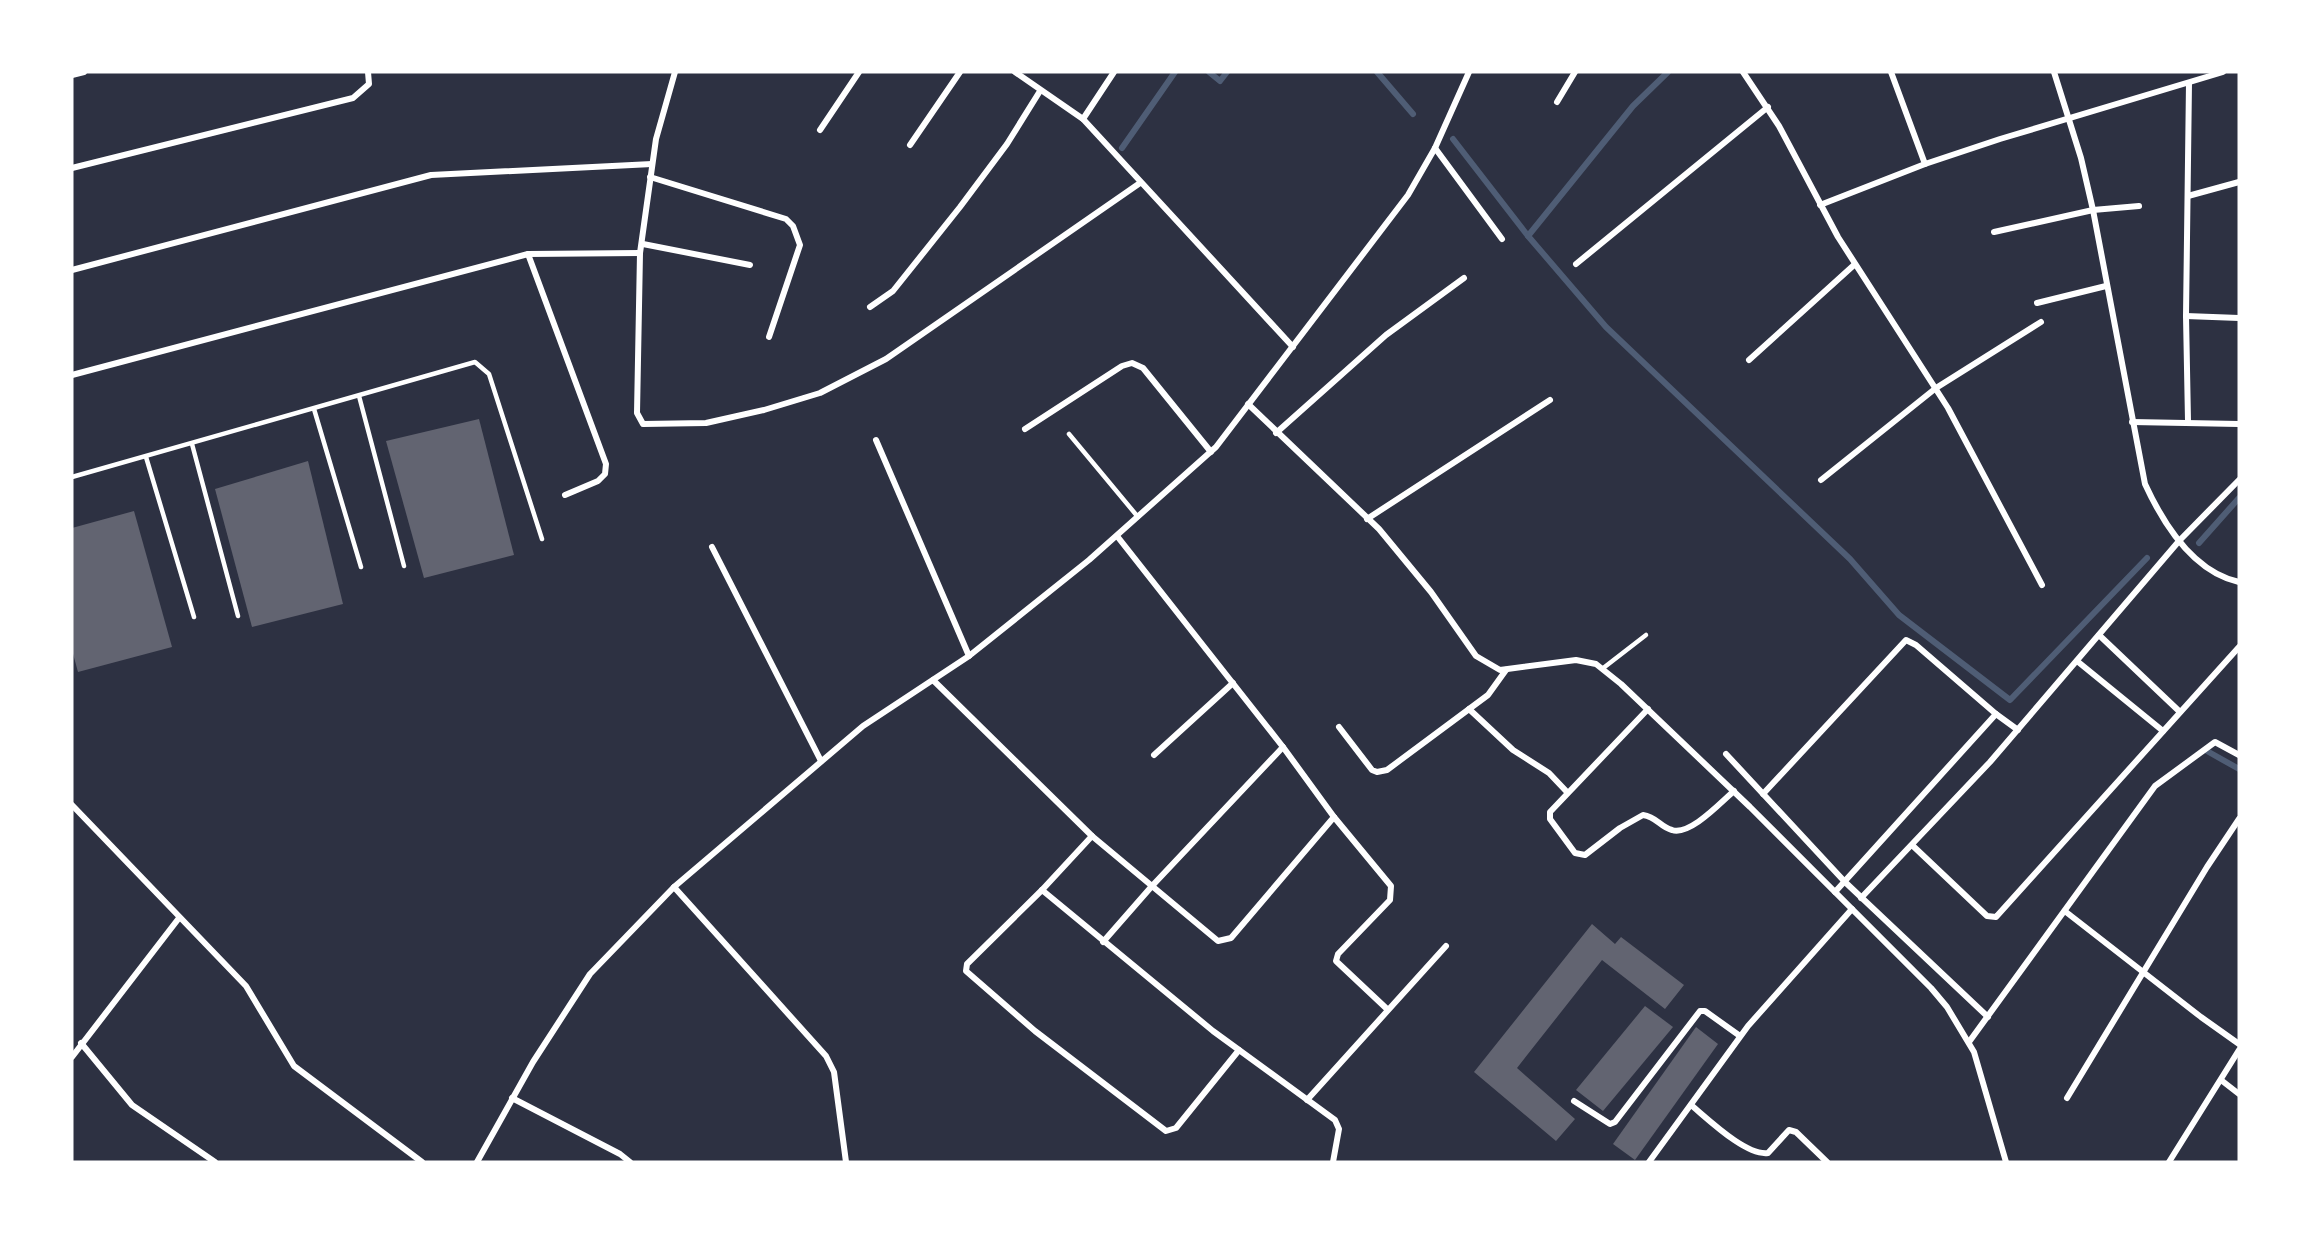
<svg xmlns="http://www.w3.org/2000/svg" width="2311" height="1234" font-family="Lato,sans-serif">
  <rect width="100%" height="100%" fill="#2d3142"/>
  <g fill="none" stroke-linecap="round" stroke-linejoin="round">
    <g stroke="#4f5d75" stroke-width="6">
      <polyline points="1209,72 1220,81 1227,72"/>
      <polyline points="1377,72 1413,114"/>
      <polyline points="1453,139 1528,236 1606,327 1850,559 1899,615 2010,700 2147,558"/>
      <polyline points="1122,148 1175,72"/>
      <polyline points="1528,236 1633,106 1668,72"/>
      <polyline points="2199,543 2239,498"/>
      <polyline points="2207,751 2239,769"/>
    </g>
  </g>
  <g fill="#626471">
    <polygon points="479,419 514,555 424,578 386,441"/>
    <polygon points="308,461 343,604 252,627 215,489"/>
    <polygon points="134,511 172,647 78,672 72,650 72,528"/>
    <polygon points="1592,924 1615,944 1621,937 1684,985 1665,1009 1602,960 1517,1068 1575,1119 1556,1141 1474,1072"/>
    <polygon points="1645,1006 1673,1027 1603,1111 1576,1090"/>
    <polygon points="1696,1027 1718,1044 1635,1160 1613,1144"/>
  </g>
  <g fill="none" stroke-linecap="round" stroke-linejoin="round">
    <g stroke="#fff" stroke-width="4.5">
      <polyline points="359,396 404,566"/>
      <polyline points="314,409 361,567"/>
      <polyline points="1069,434 1138,517"/>
      <polyline points="192,444 238,616"/>
      <polyline points="146,457 194,617"/>
      <polyline points="72,477 475,362 489,374 542,539"/>
      <polyline points="1602,669 1646,635"/>
    </g>
    <g stroke="#fff" stroke-width="6">
      <polyline points="675,72 656,139 640,253 637,413 643,424 706,423 764,410 820,393 886,359 1140,183"/>
      <polyline points="1015,72 1083,119 1293,347"/>
      <polyline points="1743,72 1779,126 1838,237 1948,408 2042,585"/>
      <polyline points="1891,72 1925,164"/>
      <path d="M2054,72L2081,158L2093,210L2145,484C2163,523 2193,572 2239,582"/>
      <polyline points="72,75 84,72"/>
      <polyline points="1557,102 1575,72"/>
      <polyline points="1083,119 1114,72"/>
      <polyline points="820,130 859,72"/>
      <polyline points="910,145 960,72"/>
      <polyline points="1435,148 1502,239"/>
      <polyline points="72,168 353,98 369,84 368,72"/>
      <polyline points="650,177 786,219 793,226 800,245 769,337"/>
      <polyline points="2188,196 2239,182"/>
      <polyline points="1820,205 1925,164 2000,139 2223,72"/>
      <polyline points="1994,232 2093,210 2139,206"/>
      <polyline points="643,244 750,265"/>
      <polyline points="528,254 606,464 605,474 598,481 565,495"/>
      <polyline points="1576,264 1768,107"/>
      <polyline points="72,270 431,175 652,164"/>
      <polyline points="2037,303 2106,286"/>
      <polyline points="870,307 893,291 960,207 1007,144 1040,91"/>
      <polyline points="2186,316 2239,318"/>
      <polyline points="1749,360 1854,265"/>
      <polyline points="72,375 528,254 640,253"/>
      <polyline points="1248,404 1379,529 1431,592 1476,656 1500,670 1576,660 1596,664 1621,684 1750,807 1931,988 1947,1007 1974,1052 2006,1162"/>
      <polyline points="2188,421 2186,316 2189,83"/>
      <polyline points="2132,422 2239,424"/>
      <polyline points="1025,429 1122,366 1132,363 1143,368 1211,452"/>
      <polyline points="1276,433 1386,335 1464,278"/>
      <polyline points="876,440 969,656"/>
      <polyline points="1821,480 1936,388 2041,322"/>
      <polyline points="1367,519 1550,400"/>
      <polyline points="712,547 821,761"/>
      <polyline points="2099,635 2180,712"/>
      <polyline points="2077,661 2163,731"/>
      <polyline points="933,680 1092,836 1218,941 1231,938 1334,817"/>
      <polyline points="1469,709 1513,750 1549,773 1567,792"/>
      <path d="M1648,709L1550,812V819L1575,853L1585,855L1620,828L1643,815C1657,817 1660,827 1672,830C1690,836 1721,802 1734,791"/>
      <polyline points="1339,727 1372,770 1377,772 1387,770 1488,695 1506,670"/>
      <polyline points="1283,747 1334,817 1391,886 1390,900 1338,954 1336,961 1387,1009"/>
      <polyline points="1726,754 1845,882 1988,1017"/>
      <polyline points="1154,755 1233,683"/>
      <polyline points="1763,794 1906,640 1916,645 1996,714 2018,730"/>
      <polyline points="72,805 246,986 294,1066 422,1162"/>
      <polyline points="1092,836 1042,890 967,964 966,971 1035,1031 1166,1131 1176,1128 1239,1050"/>
      <polyline points="1912,845 1987,916 1996,917 2239,647"/>
      <polyline points="674,887 826,1056 834,1072 846,1162"/>
      <polyline points="1042,890 1213,1031 1335,1120 1339,1129 1333,1162"/>
      <polyline points="1835,892 1996,714"/>
      <polyline points="1861,898 1990,762 2179,541 2239,480"/>
      <polyline points="2066,912 2201,1017 2239,1044"/>
      <polyline points="1103,942 1152,886 1283,747 1117,536"/>
      <polyline points="1969,1042 2155,786 2215,742 2239,755"/>
      <polyline points="81,1043 132,1105 215,1162"/>
      <polyline points="72,1057 179,918"/>
      <polyline points="2221,1080 2239,1094"/>
      <polyline points="512,1098 620,1154 630,1162"/>
      <polyline points="2067,1098 2207,867 2239,819"/>
      <polyline points="1307,1100 1446,946"/>
      <polyline points="1574,1101 1610,1124 1615,1122 1700,1011 1705,1011 1740,1036"/>
      <path d="M1691,1105C1708,1119 1746,1156 1768,1153L1789,1130L1796,1132L1827,1162"/>
      <polyline points="477,1162 533,1062 590,974 674,887 863,726 969,656 1089,560 1216,447 1408,195 1435,148 1469,72"/>
      <polyline points="1649,1162 1748,1026 1852,909"/>
      <polyline points="2169,1162 2239,1050"/>
    </g>
  </g>
  <rect width="2311" height="1234" fill="none" stroke="#ffffff" stroke-width="147"/>
</svg>
